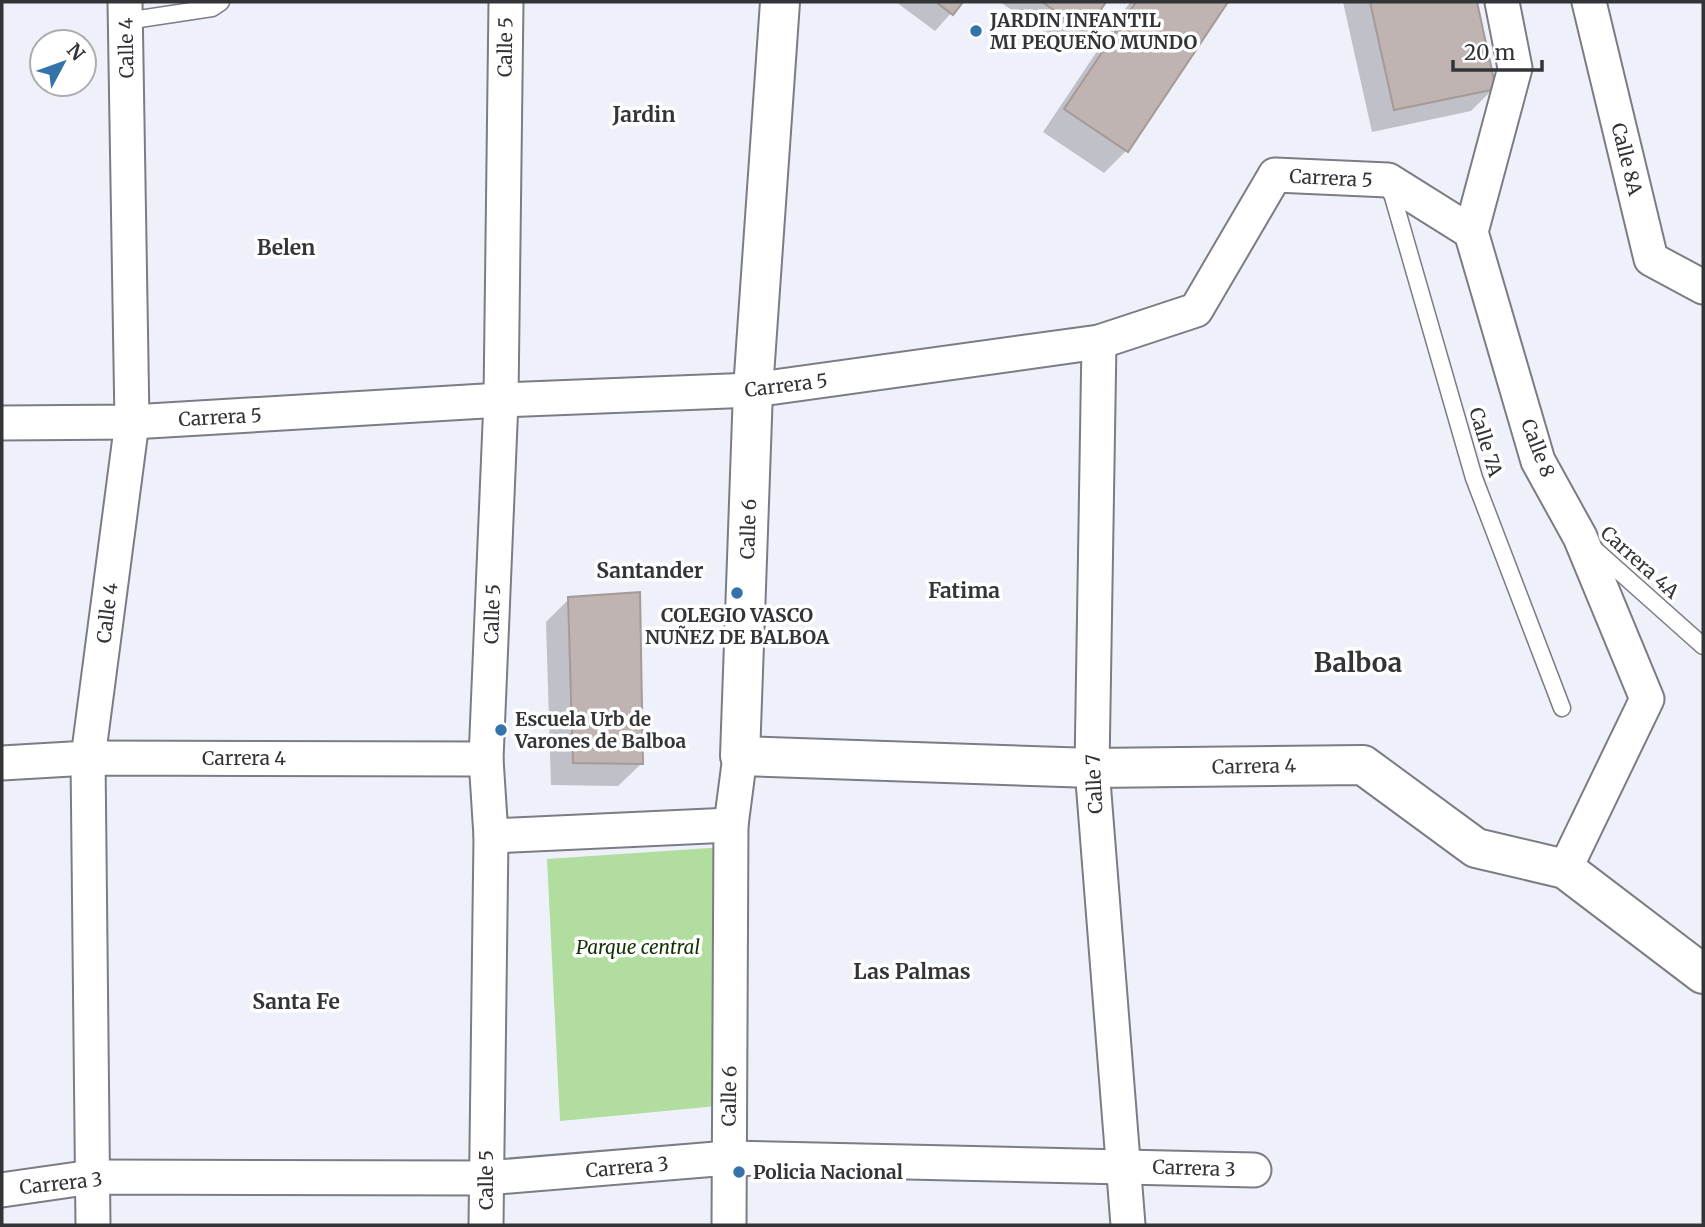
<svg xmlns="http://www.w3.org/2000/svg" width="1705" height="1227" font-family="Merriweather,serif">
  <rect width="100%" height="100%" fill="#eff1fa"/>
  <polygon fill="#b1de9f" points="724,847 728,1105 560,1121 547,859"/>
  <g fill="#0003">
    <polygon points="896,2 961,2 935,31"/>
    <polygon points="1000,2 1104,2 1085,31 1067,48"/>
    <polygon points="1130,2 1225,2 1127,150 1104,173 1043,132"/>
    <polygon points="1343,2 1475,2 1494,88 1471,111 1372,132"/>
    <polygon points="569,599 641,764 618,786 551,785 546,622"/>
  </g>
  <g fill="#bfb4b1" stroke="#a49a97" stroke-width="2">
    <polygon points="936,2 963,2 953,15"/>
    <polygon points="1042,2 1106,2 1086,32"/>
    <polygon points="1136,2 1228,2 1128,152 1064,109"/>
    <polygon points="1370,2 1477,2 1496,89 1394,110"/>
    <polygon points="640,592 643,764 573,763 568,597"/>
  </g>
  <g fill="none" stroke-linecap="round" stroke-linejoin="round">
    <defs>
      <g id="lane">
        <polyline points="126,21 212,8 221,2"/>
        <polyline points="1389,183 1474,478 1562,708"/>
        <polyline points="1593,548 1703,646"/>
      </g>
      <g id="street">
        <polyline points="1502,2 1515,68 1471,232 1538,461 1580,537 1647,699 1565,869"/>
        <polyline points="1589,2 1651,259 1703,287"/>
        <polyline points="1099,342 1092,768 1128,1225"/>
        <polyline points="2,423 132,422 501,400 753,390 1099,342 1196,310 1275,175 1388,180 1471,232"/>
        <polyline points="2,763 88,758 486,759"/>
        <polyline points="491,836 731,825"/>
        <polyline points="2,1190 92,1177 486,1178 728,1158 1254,1170"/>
        <polyline points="93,1225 88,758 132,422 125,2"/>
        <polyline points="486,1225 491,836 486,759 501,400 506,2"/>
        <polyline points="729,1225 731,825 740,756"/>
      </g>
      <polyline id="secondary" points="780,2 753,390 740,756 1092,768 1363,765 1476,848 1565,869 1703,974"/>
    </defs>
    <use href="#lane" stroke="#7b7c84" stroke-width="19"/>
    <use href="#street" stroke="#7b7c84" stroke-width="37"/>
    <use href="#secondary" stroke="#7b7c84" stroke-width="42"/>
    <use href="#lane" stroke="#fff" stroke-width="16"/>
    <use href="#street" stroke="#fff" stroke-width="33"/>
    <use href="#secondary" stroke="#fff" stroke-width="38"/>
  </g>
  <g fill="#3373a9" stroke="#fff" stroke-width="2.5">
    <circle cx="976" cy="31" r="7"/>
    <circle cx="737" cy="593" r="7"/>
    <circle cx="501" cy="730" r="7"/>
    <circle cx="739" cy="1172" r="7"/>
  </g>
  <g text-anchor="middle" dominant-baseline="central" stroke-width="7" stroke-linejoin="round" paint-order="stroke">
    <g font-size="19" font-weight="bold" fill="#333438" stroke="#fff" text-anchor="start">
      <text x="990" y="20">JARDIN INFANTIL<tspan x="990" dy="22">MI PEQUEÑO MUNDO</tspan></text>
      <text x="737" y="615" text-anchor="middle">COLEGIO VASCO<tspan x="737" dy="22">NUÑEZ DE BALBOA</tspan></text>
      <text x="515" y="719">Escuela Urb de<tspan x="515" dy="22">Varones de Balboa</tspan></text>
      <text x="753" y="1172">Policia Nacional</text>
    </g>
    <g font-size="19" fill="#333438" stroke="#fff">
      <text transform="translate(505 47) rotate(-89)">Calle 5</text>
      <text transform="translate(126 48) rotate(-91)">Calle 4</text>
      <text transform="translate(1627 159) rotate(76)">Calle 8A</text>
      <text transform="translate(1331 178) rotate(3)">Carrera 5</text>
      <text transform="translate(786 385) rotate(-7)">Carrera 5</text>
      <text transform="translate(220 417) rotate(-3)">Carrera 5</text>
      <text transform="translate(1486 442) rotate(73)">Calle 7A</text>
      <text transform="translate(1538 448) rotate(69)">Calle 8</text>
      <text transform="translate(748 529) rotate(-88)">Calle 6</text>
      <text transform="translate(1640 562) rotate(42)">Carrera 4A</text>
      <text transform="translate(107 613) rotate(-83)">Calle 4</text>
      <text transform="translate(492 614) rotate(-88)">Calle 5</text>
      <text x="244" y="758">Carrera 4</text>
      <text transform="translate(1254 766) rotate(-1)">Carrera 4</text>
      <text transform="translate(1094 784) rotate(-93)">Calle 7</text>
      <text transform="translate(729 1096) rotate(-89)">Calle 6</text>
      <text transform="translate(627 1167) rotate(-5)">Carrera 3</text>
      <text transform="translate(1194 1168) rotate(2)">Carrera 3</text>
      <text transform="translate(486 1180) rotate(-90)">Calle 5</text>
      <text transform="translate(61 1183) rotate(-6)">Carrera 3</text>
    </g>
    <g font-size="19" font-style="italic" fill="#103200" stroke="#fff">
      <text x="638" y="947">Parque central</text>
    </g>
    <g font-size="21" font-weight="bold" fill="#333438" stroke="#fff">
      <text x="644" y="114">Jardin</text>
      <text x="286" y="247">Belen</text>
      <text x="650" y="570">Santander</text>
      <text x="964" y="590">Fatima</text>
      <text x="912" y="971">Las Palmas</text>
      <text x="296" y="1001">Santa Fe</text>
    </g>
    <g font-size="26" font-weight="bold" fill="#333438" stroke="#fff">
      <text x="1358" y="662">Balboa</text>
    </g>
  </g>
  <rect width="1705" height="1227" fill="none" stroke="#333438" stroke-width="7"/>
  <g transform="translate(63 63) rotate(49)"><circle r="33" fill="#ffffff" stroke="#adaeaf" stroke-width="2"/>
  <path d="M0-5L12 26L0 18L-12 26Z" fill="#3373a9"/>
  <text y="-10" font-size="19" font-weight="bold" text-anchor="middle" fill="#333438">N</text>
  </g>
  <path d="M1453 60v10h89v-10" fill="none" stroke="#333438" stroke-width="3.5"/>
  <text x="1464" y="60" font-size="21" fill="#333438" stroke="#ffffff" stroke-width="5" paint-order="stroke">20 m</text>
</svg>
